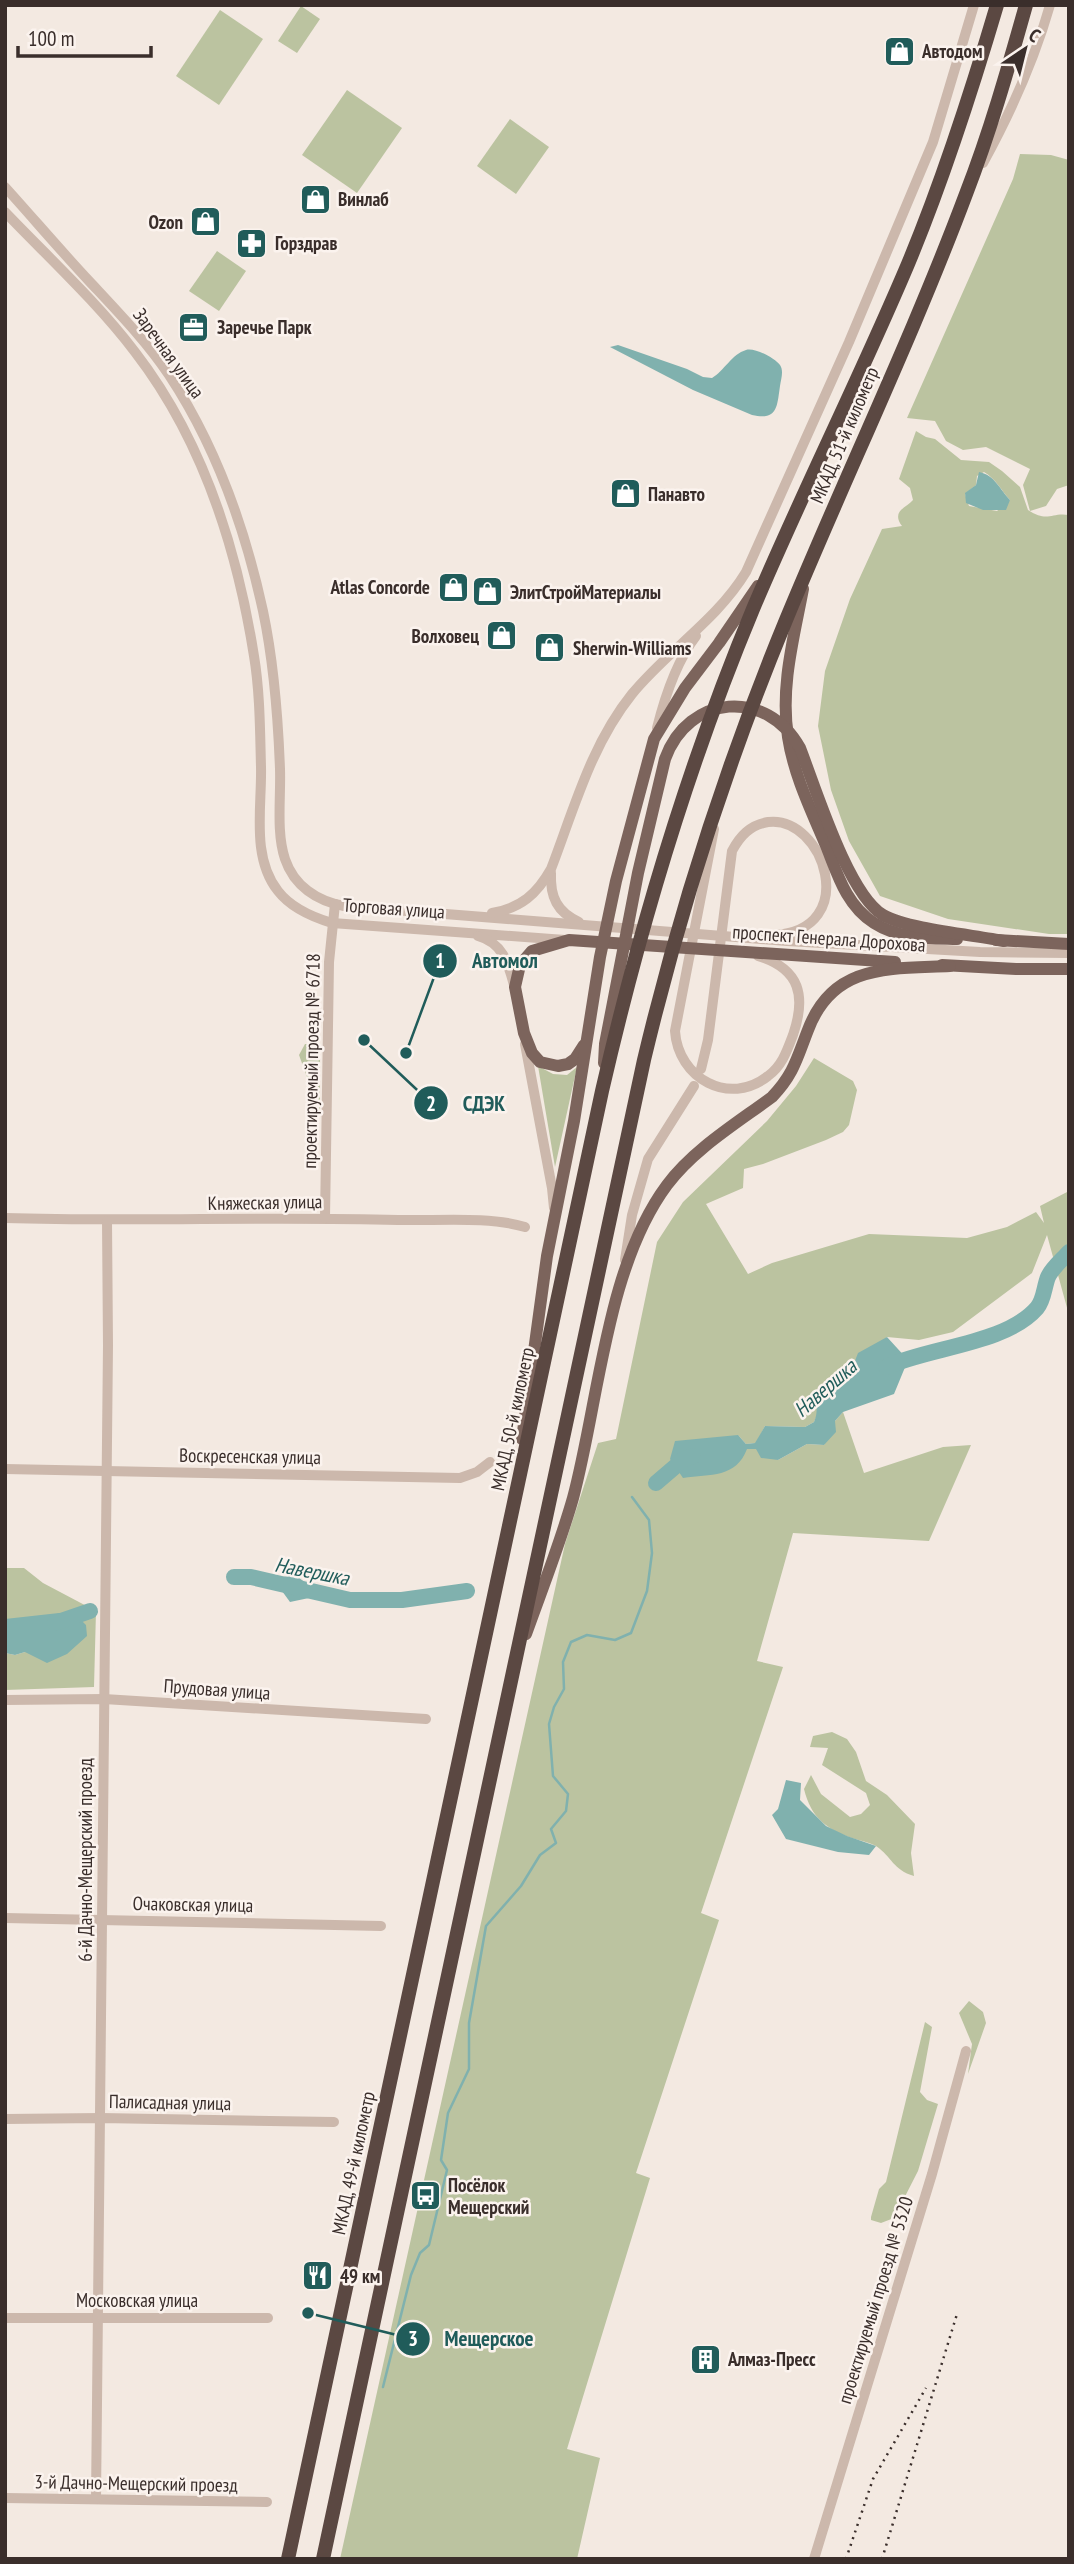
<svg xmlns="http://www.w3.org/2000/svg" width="1074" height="2564" font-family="'PT Sans Narrow',sans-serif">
  <rect width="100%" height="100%" fill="#f3e9e1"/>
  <g fill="#bbc3a0" fill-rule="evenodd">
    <polygon points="301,6 320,19 297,53 278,41"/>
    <polygon points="220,10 263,39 219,105 176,76"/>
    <polygon points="347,90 402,128 357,193 302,155"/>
    <polygon points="510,119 549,147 516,194 477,166"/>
    <polygon points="1020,154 1051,155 1069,160 1069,485 1057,489 1046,506 1030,511 1023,485 1030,469 986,447 963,450 946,441 935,421 907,418 1013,179"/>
    <polygon points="217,251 246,271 219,311 189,291"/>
    <path d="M916,431L926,437L935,439L961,460L989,462L1002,471L1020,487L1028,510C1048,523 1051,512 1069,515V934H1049L948,919L880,896L849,841L831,790L818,726L825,671L850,599L882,529L902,526C891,511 906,508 913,500L910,488L899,479ZM984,472C996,479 1001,490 1010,500L997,511L969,506L965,494L976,485L977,476Z"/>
    <polygon points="305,1044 315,1044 320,1049 320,1113 299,1055"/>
    <polygon points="814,1058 853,1081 857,1090 849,1125 843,1132 826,1140 763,1164 744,1169 743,1188 706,1204 748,1274 772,1263 869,1234 967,1238 1007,1227 1036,1212 1044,1223 1040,1206 1069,1191 1069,1315 1047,1235 1032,1273 953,1332 919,1340 887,1337 854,1366 829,1378 817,1397 818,1413 814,1422 805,1427 765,1426 756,1443 746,1444 738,1435 747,1449 756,1448 778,1460 807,1444 824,1445 835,1421 843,1412 864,1473 943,1447 971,1445 929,1541 793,1533 757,1661 783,1667 701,1913 719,1920 636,2173 650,2178 567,2449 600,2458 577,2559 340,2559 565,1544 598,1443 616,1439 657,1242 683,1202 767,1121 796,1086"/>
    <polygon points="538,1066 553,1074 567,1075 577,1067 555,1167"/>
    <polygon points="5,1568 24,1568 43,1583 96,1611 94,1687 5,1690 5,1653 15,1655 25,1652 5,1619"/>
    <path d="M832,1732L847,1739L856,1752L866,1781L887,1795L915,1824L911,1853L914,1876C893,1870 892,1857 876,1846C871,1843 862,1841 855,1839C827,1830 811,1818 804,1789L811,1775L821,1794L850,1817L861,1814L870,1805L866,1793L822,1765L828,1748L810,1747L813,1736Z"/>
    <polygon points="969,2001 983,2012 986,2023 968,2074 972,2044 959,2013"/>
    <polygon points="925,2022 932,2027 920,2092 927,2100 938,2104 918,2171 894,2218 881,2223 871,2220 871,2217 879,2189 886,2182"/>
  </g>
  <g fill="#80b1ae">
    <path d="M618,345L687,369L703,377L712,378C724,371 732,354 746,350C754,347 775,358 780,365C784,371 781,379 780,386C777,406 778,421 752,415L693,390L610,347Z"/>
    <path d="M979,472C995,475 1000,490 1010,500L1006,510H983L966,503L965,493L976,485Z"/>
    <path d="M887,1337L908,1360L894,1394L843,1412L835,1421L836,1432L824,1445L807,1444L778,1460L761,1458L756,1449H747C736,1478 711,1474 683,1478L670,1459L675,1441L738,1435L746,1444L755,1443L765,1426L805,1427L814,1422C818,1413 816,1408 817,1399C820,1381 839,1373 853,1366L858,1353Z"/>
    <polygon points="295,1575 317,1591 309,1598 290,1602 282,1591 283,1577"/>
    <polygon points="59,1613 77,1616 86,1625 87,1636 67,1654 47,1663 25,1652 15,1655 5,1653 5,1619"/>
    <polygon points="786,1780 801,1783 800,1800 826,1826 847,1836 876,1846 869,1855 838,1852 786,1839 772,1815 778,1809"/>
  </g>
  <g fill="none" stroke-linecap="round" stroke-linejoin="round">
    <polyline stroke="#80b1ae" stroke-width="2.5" points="383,2387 411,2275 420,2253 429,2245 447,2170 441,2160 448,2113 469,2069 469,2023 486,1926 521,1886 540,1855 556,1843 551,1829 566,1811 568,1794 553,1776 549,1724 554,1707 564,1689 563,1662 571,1642 587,1635 615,1640 631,1633 647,1591 652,1553 649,1520 632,1497"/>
    <g stroke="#80b1ae" stroke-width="16">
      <path d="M886,1367C930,1347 1006,1344 1037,1308C1044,1300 1044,1287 1048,1277C1052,1268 1062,1260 1069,1252"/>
      <polyline points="656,1483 684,1459 693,1456"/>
      <polyline points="234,1577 251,1577 350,1600 402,1600 467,1591"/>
      <polyline points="55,1623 90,1611"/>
    </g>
    <g stroke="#ccb8ac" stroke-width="10">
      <path d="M983,163C1011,112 1034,61 1050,5"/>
      <path d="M5,187C33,218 61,251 90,282C118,312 146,341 169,375C216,446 245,528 263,611C274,663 278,716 280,769C281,798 276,832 285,859C294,886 317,901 344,906L787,941L980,952L1069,953"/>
      <path d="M5,212C49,258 97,302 135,352C203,440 237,548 254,656C260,692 260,731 261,767C262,807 251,857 278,891C291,908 312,917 332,923L565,940"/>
      <path d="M657,728C665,696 676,662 696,636"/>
      <path d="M714,829L675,1031C678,1078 729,1107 768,1076C782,1066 787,1051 793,1035C806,997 801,969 758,956"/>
      <path d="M551,873C550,897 557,912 579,922"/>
      <path d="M492,913C521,908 537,894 551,869C574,809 591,745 632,694C667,651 717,620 746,572L849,342L933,142L974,5"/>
      <path d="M478,936C503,943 508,963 514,985"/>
      <polyline points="525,1044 552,1188 554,1208"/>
      <path d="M701,1069L708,1040L732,851C740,836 750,825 768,822C824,815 862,930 774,935"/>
      <path d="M5,1218C136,1222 267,1216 398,1220C437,1221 489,1216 525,1227"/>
      <polyline points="325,1218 329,962 335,904"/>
      <polyline points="625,1260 632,1215 648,1159 694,1086"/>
      <polyline points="5,1469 460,1478 477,1472 490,1462"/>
      <polyline points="5,1700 104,1699 426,1719"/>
      <polyline points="5,1918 381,1926"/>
      <polyline points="5,2119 101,2118 334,2122"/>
      <polyline points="5,2318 268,2318"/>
      <polyline points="5,2498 267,2502"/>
      <polyline points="96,2499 108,1345 107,1221"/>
      <polyline points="814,2559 932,2174 966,2051"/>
    </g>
    <g stroke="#7c645c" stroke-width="12">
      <path d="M803,589C794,637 780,687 788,737C794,776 812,812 827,848C838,876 847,906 874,923C899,939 928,938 957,939"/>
      <polyline points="996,940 1069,944"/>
      <polyline points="942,965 1016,969 1069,969"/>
      <polyline points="584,1045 575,1059 568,1064 558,1066 540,1062 532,1053 524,1033 515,987 520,965 532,951 569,940 895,962"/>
      <path d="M604,1063L605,1044L638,873L665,759C688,694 767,688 800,748C816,789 848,894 883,915C907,929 974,935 1004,941"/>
      <polyline points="522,1439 547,1256 574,1121 600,957 616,881 654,739 685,688 719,643 758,586"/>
      <path d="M526,1634C542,1589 560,1544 573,1498C599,1401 606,1267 667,1185C694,1149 737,1123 772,1097C794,1074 797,1058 808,1030C833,963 890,969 950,966"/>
    </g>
    <g stroke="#5b4842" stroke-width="14">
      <path d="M288,2559L602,1091C640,926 688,765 753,609C802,493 859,380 908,264C943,180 971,93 997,5"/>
      <path d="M323,2559L644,1060C680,909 727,763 786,620C845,477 912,338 966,194C990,132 1008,69 1026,5"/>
    </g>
    <g stroke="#3a2e2b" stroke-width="2.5" stroke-dasharray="2 5" stroke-linecap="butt">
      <polyline points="846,2559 873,2479 926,2388"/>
      <polyline points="882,2559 957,2314"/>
    </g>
  </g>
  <defs>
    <symbol id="shop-square" viewBox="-11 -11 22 22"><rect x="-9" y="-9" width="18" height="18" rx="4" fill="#205c5a" stroke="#fbf3ee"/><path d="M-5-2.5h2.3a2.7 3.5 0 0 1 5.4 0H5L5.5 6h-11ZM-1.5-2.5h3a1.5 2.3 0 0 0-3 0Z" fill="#fff"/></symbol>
    <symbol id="pharmacy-square" viewBox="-11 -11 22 22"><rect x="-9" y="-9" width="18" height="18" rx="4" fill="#205c5a" stroke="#fbf3ee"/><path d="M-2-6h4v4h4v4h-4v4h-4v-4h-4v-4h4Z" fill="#fff"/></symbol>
    <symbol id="office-square" viewBox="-11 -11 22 22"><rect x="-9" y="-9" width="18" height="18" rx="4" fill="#205c5a" stroke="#fbf3ee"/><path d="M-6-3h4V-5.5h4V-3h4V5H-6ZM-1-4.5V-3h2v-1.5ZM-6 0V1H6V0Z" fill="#fff"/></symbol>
    <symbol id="bus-square" viewBox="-11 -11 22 22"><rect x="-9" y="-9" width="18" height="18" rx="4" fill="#205c5a" stroke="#fbf3ee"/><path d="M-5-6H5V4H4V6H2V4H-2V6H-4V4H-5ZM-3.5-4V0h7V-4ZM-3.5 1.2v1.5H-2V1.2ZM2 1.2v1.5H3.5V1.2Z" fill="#fff"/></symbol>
    <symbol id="restaurant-square" viewBox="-11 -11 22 22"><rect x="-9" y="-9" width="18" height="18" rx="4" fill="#205c5a" stroke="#fbf3ee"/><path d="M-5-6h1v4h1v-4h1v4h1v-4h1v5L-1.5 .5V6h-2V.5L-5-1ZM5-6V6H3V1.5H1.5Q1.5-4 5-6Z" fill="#fff"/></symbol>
    <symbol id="building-square" viewBox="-11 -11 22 22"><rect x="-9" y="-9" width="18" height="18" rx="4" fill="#205c5a" stroke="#fbf3ee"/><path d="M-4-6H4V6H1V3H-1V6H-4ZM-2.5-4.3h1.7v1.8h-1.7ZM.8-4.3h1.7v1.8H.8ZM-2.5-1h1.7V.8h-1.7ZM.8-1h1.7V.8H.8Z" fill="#fff"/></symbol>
  </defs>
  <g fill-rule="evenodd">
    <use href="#shop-square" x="882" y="34" width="35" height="35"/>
    <use href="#shop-square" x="298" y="182" width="35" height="35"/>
    <use href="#shop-square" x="188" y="204" width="35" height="35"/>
    <use href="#pharmacy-square" x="234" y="226" width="35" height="35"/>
    <use href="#office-square" x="176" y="310" width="35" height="35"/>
    <use href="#shop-square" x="608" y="476" width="35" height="35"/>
    <use href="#shop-square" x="436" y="570" width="35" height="35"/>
    <use href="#shop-square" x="470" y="574" width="35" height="35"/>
    <use href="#shop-square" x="484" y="618" width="35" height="35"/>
    <use href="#shop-square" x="532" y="630" width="35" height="35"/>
    <use href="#bus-square" x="408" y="2178" width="35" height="35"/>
    <use href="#restaurant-square" x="300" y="2258" width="35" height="35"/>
    <use href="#building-square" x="688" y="2342" width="35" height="35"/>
  </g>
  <g text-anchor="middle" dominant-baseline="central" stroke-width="5" stroke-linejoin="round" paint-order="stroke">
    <g font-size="19" font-weight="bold" fill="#3a2e2b" stroke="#fbf3ee" text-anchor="start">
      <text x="922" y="51">Автодом</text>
      <text x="338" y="199">Винлаб</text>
      <text x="183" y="222" text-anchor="end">Ozon</text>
      <text x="275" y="243">Горздрав</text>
      <text x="217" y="327">Заречье Парк</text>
      <text x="648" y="494">Панавто</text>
      <text x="430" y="587" text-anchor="end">Atlas Concorde</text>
      <text x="510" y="592">ЭлитСтройМатериалы</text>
      <text x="479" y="636" text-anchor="end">Волховец</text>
      <text x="573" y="648">Sherwin-Williams</text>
      <text x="448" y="2185">Посёлок<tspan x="448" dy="22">Мещерский</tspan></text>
      <text x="340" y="2276">49 км</text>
      <text x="728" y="2359">Алмаз-Пресс</text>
    </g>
    <g font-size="19" fill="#3a2e2b" stroke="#fbf3ee">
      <text transform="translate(169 353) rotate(54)">Заречная улица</text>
      <text transform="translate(844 435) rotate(-67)">МКАД, 51-й километр</text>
      <text transform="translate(394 908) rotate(4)">Торговая улица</text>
      <text transform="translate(829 938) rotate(4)">проспект Генерала Дорохова</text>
      <text transform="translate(311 1061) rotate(-89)">проектируемый проезд № 6718</text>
      <text transform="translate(265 1202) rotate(-1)">Княжеская улица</text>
      <text transform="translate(512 1419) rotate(-78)">МКАД, 50-й километр</text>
      <text transform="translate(250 1456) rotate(1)">Воскресенская улица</text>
      <text transform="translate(217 1689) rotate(4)">Прудовая улица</text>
      <text transform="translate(85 1860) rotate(-90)">6-й Дачно-Мещерский проезд</text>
      <text transform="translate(193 1904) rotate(1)">Очаковская улица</text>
      <text transform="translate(170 2102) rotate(1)">Палисадная улица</text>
      <text transform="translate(353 2163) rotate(-78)">МКАД, 49-й километр</text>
      <text x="137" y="2300">Московская улица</text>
      <text transform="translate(875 2300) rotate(-73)">проектируемый проезд № 5320</text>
      <text transform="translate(136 2483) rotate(1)">3-й Дачно-Мещерский проезд</text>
    </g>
    <g font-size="21" font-style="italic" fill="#205c5a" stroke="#fbf3ee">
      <text transform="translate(825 1388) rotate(-41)">Навершка</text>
      <text transform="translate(312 1571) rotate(11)">Навершка</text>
    </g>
  </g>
  <path fill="none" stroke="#205c5a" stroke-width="2.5" d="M406 1053L440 961M364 1040L431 1103M308 2313L413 2339"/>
  <g fill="#205c5a" stroke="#fbf3ee" stroke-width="2.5">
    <circle cx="406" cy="1053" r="7"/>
    <circle cx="364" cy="1040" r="7"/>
    <circle cx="308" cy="2313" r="7"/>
    <circle cx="440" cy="961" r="18"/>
    <circle cx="431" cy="1103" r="18"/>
    <circle cx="413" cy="2339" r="18"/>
  </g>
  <g font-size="21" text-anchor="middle" font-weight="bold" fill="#fff">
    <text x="440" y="968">1</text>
    <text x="431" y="1111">2</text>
    <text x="413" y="2346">3</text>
  </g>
  <g font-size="21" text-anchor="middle" font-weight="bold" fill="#205c5a" stroke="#fbf3ee" stroke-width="5" stroke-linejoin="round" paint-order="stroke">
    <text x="505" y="968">Автомол</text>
    <text x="484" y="1111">СДЭК</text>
    <text x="489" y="2346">Мещерское</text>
  </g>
  <rect width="1074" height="2564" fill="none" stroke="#3a2e2b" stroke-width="14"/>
  <g transform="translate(1025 49) rotate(35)" stroke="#fbf3ee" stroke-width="5" paint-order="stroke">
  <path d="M0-5L12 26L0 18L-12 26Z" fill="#3a2e2b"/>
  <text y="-10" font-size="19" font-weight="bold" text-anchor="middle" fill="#3a2e2b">С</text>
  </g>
  <path d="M18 46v10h133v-10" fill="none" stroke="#3a2e2b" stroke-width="3.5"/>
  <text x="28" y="46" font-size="21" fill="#3a2e2b" stroke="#fbf3ee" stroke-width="5" paint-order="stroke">100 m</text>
</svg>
